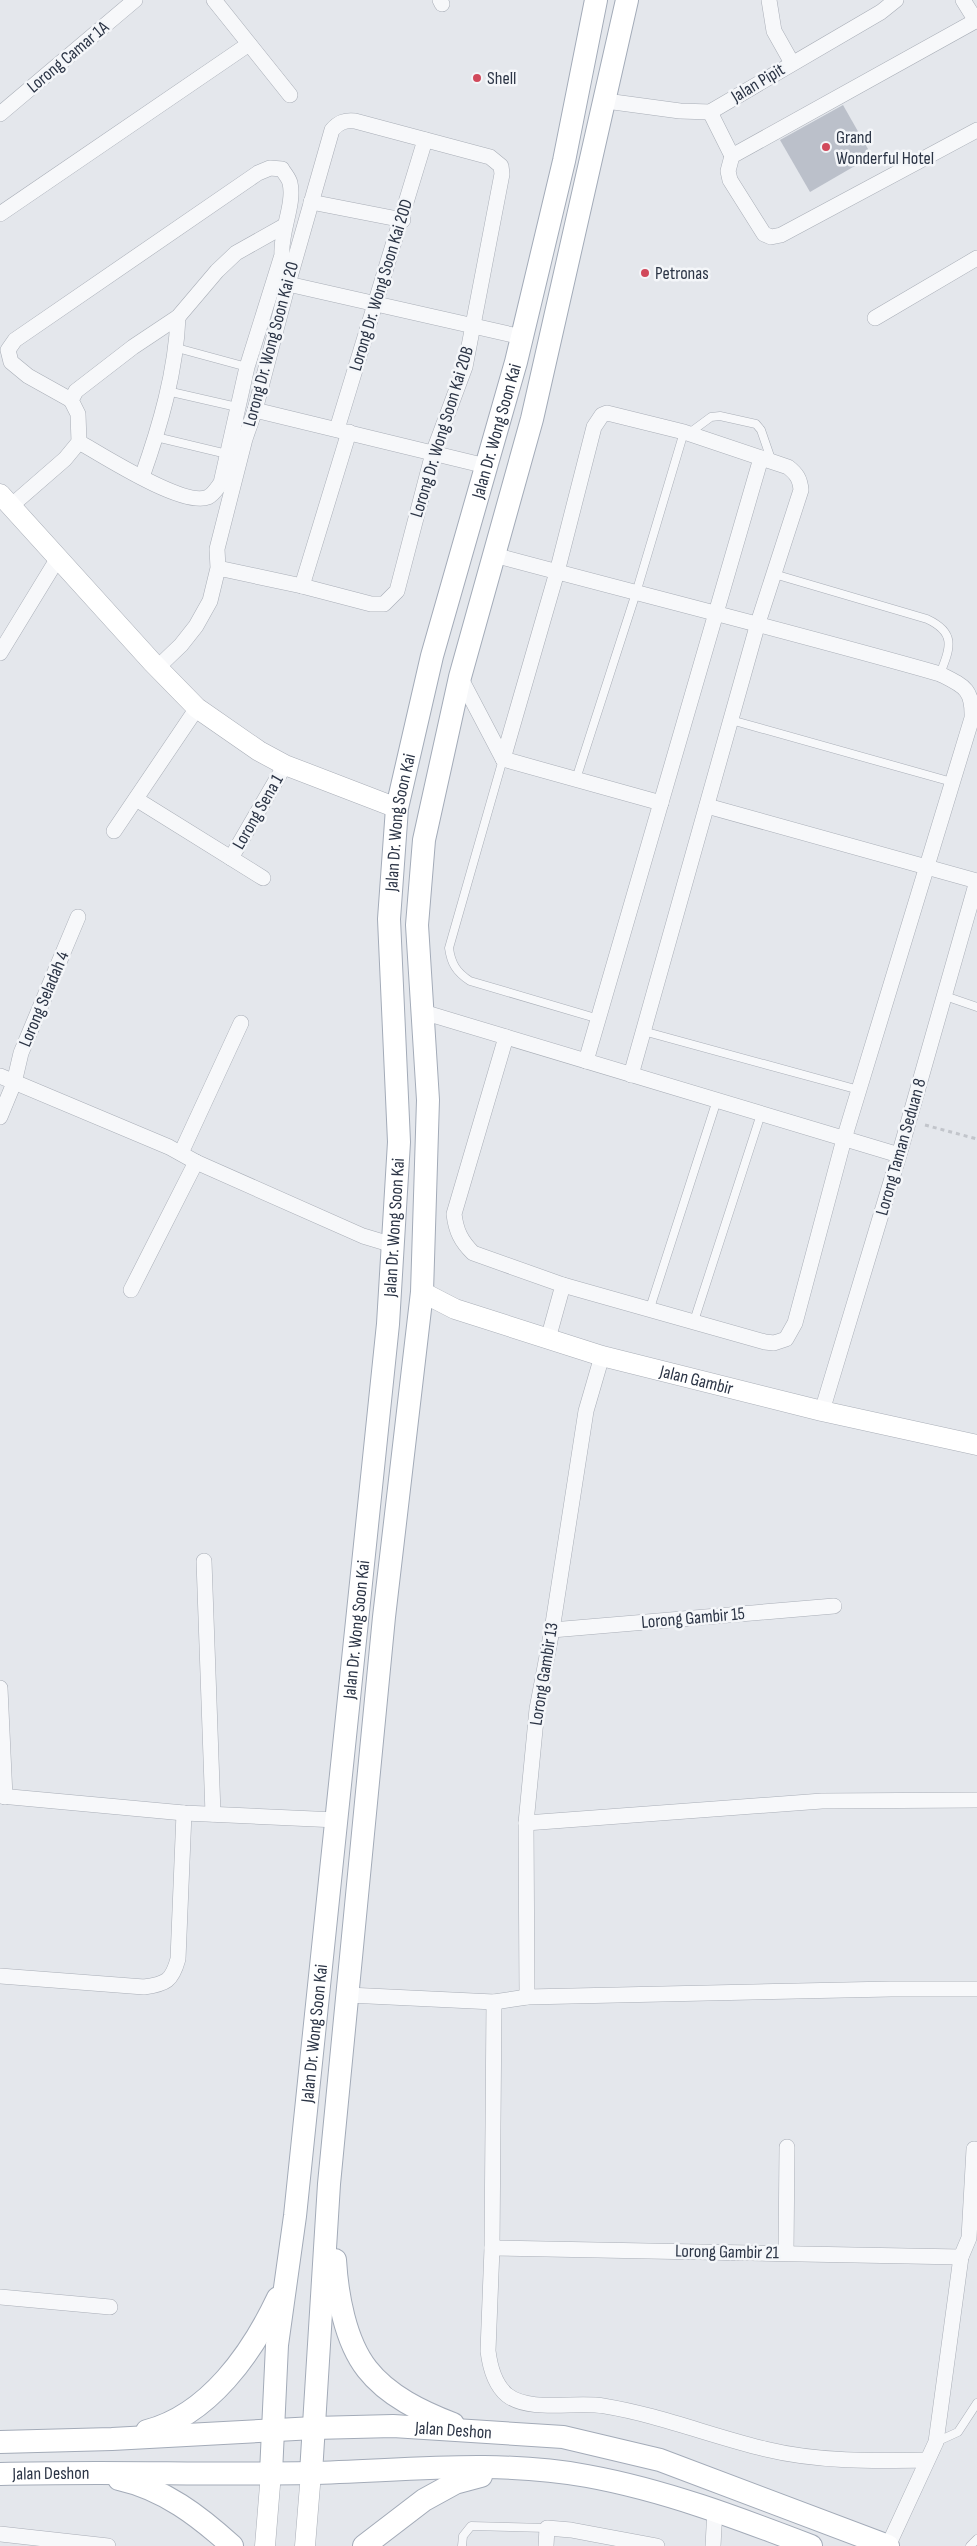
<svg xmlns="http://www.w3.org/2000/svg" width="977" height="2546" font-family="'Sofia Sans Condensed',sans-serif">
  <rect width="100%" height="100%" fill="#e4e7ec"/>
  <polygon fill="#bbc0ca" points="843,105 872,156 810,192 780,140"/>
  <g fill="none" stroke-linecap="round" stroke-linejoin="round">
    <defs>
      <g id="lane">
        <polyline points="177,348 247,367"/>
        <polyline points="167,391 237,407"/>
        <polyline points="688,434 711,417 720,416 756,424 761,430 772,462"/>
        <polyline points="156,437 227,454"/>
        <path d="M774,574L927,619C957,633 950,648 940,674"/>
        <polyline points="731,720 952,782"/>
        <path d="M503,759L449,948C451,963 456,972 470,981L599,1019"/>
        <polyline points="576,779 636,593 684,432"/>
        <polyline points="945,996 977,1007"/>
        <polyline points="643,1031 859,1090"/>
        <polyline points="650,1308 717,1100"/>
        <polyline points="694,1321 761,1114"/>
        <polyline points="936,2442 958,2432 977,2403"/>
        <polyline points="462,2546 463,2536 471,2526 547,2528"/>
        <polyline points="970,2546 977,2539"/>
      </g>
      <g id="street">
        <polyline points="214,0 290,95"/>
        <polyline points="440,0 442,4"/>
        <polyline points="769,0 774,31 792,63"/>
        <polyline points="963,0 976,21"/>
        <polyline points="977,20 732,156 728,171 730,180 764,234 771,237 781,235 977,130"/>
        <polyline points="606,101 680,111 710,112 881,12 896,0"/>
        <polyline points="710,112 732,156"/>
        <polyline points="0,114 135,0"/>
        <polyline points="311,202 403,220"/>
        <polyline points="0,214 249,44"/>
        <polyline points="288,284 522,337"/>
        <polyline points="875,318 977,258"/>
        <path d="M71,400L28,376L11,362L8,350L15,340L258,173L270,168L282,169C284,173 289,178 290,183C295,204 280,232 282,255L247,367L221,483C217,488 214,494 208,497C184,508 102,455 79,442"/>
        <polyline points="255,410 486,466"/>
        <polyline points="337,429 425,140"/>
        <path d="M142,477C160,426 176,372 178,317"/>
        <polyline points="11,506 65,459 79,442 78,414 71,400 76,391 133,347 178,317 217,271 236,253 284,226"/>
        <path d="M494,555C643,595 792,632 940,674C964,686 973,689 972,718L844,1139L795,1323L786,1339L774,1343L765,1342L563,1285L473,1253C461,1241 456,1231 454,1214L506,1037"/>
        <polyline points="302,586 349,432"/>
        <polyline points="0,653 58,558"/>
        <path d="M157,668L181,645L196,626L210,601L218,568L217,549L245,439L255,410L288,284L332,130C339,122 345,120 355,121L490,157L501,166L502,174L465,367L433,453L397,591L384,604H371L302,586L218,568"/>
        <polyline points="460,677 503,759 661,803"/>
        <path d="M503,759L557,572L594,427L602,415L607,413L684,432L788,467C797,474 800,479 801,490L758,623L631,1075"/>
        <polyline points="136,799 263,878"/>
        <polyline points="707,806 977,881 899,1155 822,1411"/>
        <polyline points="114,831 197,708"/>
        <polyline points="231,858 285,765"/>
        <polyline points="423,1012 899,1155"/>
        <polyline points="586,1061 761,458"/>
        <polyline points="0,1076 169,1147 196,1162 363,1236 393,1245"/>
        <polyline points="0,1117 14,1083 21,1053 78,917"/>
        <polyline points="181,1153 241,1023"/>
        <polyline points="131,1290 196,1162"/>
        <polyline points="548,1339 563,1285"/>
        <polyline points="204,1561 213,1814"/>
        <polyline points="552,1630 834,1606"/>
        <polyline points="0,1688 5,1797"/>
        <polyline points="0,1796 184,1813 337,1820"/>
        <polyline points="526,1823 822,1801 977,1800"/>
        <path d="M0,1976L144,1987C166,1984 172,1981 178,1959L184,1813"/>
        <polyline points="348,1995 494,2002 527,1997 891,1989 977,1989"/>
        <polyline points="527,1997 526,1823 537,1709 552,1630 586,1411 602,1356"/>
        <path d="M494,2002L492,2248L488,2351C490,2367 494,2384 507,2395C530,2413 577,2401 604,2406C659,2415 711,2436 765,2449C818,2462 873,2461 927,2460"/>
        <polyline points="492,2248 961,2257"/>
        <polyline points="786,2253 787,2147"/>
        <polyline points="0,2297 110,2307"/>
        <polyline points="0,2534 108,2546"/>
        <polyline points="546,2546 547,2528 571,2530 657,2546"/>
        <polyline points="713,2546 715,2509"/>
        <polyline points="888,2546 936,2442 961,2257 969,2238 974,2149"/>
      </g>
      <g id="secondary">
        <polyline points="0,494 153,663 197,708 259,751 285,765 397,808"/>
        <path id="s1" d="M422,1292L455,1309L602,1356L822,1411L977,1445"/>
        <polyline points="265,2546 271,2473"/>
        <polyline points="305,2546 311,2473"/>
      </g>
      <g id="primary">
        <path d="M335,2260C337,2294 345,2341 367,2369C388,2396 422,2412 453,2424"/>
        <path d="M147,2431C209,2415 252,2353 278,2298"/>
        <path id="s2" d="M0,2442L112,2439L314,2428L393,2426L563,2437L660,2460L888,2546"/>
        <path id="s3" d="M271,2473L277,2345L295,2216L388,1324L399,1142L389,919L397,808L432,656L516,362L564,161L596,0"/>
        <polyline points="311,2473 329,2184 384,1617 422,1292 428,1100 417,925 424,840 460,677 532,419 627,0"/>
        <path id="s4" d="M0,2474C103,2471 207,2475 310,2473C401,2471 496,2459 587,2476C664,2490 738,2518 811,2546"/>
        <path d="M119,2479C164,2489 199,2516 232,2546"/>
        <polyline points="364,2546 424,2500 455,2483 481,2476"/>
      </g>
    </defs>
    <use href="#lane" stroke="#a9aeb7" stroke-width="9"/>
    <use href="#street" stroke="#a9aeb7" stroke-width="16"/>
    <use href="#secondary" stroke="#a9aeb7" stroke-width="21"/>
    <use href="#primary" stroke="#a3abb8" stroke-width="24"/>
    <polyline stroke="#c2c5cb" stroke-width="3" stroke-dasharray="4 4" stroke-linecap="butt" points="925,1125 977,1139"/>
    <use href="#lane" stroke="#f7f8fa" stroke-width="8"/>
    <use href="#street" stroke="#f7f8fa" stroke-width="15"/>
    <use href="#secondary" stroke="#fff" stroke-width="20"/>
    <use href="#primary" stroke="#fff" stroke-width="22"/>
  </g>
  <g fill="#d1495b" stroke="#f4f6f9" stroke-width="2">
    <circle cx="477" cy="78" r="5"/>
    <circle cx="826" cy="147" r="5"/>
    <circle cx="645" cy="273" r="5"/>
  </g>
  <g text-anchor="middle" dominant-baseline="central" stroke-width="5" stroke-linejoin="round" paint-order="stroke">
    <g font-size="18" fill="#2b3445" stroke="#f4f6f9">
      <text transform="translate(68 57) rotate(-40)">Lorong Camar 1A</text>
      <text transform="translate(758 83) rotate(-31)">Jalan Pipit</text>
      <text transform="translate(381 285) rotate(-73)">Lorong Dr. Wong Soon Kai 20D</text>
      <text transform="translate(271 344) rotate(-75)">Lorong Dr. Wong Soon Kai 20</text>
      <text stroke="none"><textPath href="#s3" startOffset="2062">Jalan Dr. Wong Soon Kai</textPath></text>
      <text transform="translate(442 432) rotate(-73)">Lorong Dr. Wong Soon Kai 20B</text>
      <text transform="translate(258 812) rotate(-60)">Lorong Sena 1</text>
      <text stroke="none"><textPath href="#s3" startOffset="1658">Jalan Dr. Wong Soon Kai</textPath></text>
      <text transform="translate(44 999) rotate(-67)">Lorong Seladah 4</text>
      <text transform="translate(901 1147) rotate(-74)">Lorong Taman Seduan 8</text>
      <text stroke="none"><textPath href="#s3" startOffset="1252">Jalan Dr. Wong Soon Kai</textPath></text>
      <text stroke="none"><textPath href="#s1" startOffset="289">Jalan Gambir</textPath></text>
      <text transform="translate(693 1618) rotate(-5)">Lorong Gambir 15</text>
      <text stroke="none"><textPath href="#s3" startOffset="848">Jalan Dr. Wong Soon Kai</textPath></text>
      <text transform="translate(544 1674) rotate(-81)">Lorong Gambir 13</text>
      <text stroke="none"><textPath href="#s3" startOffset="442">Jalan Dr. Wong Soon Kai</textPath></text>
      <text transform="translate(727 2252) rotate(1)">Lorong Gambir 21</text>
      <text stroke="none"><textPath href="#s2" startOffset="454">Jalan Deshon</textPath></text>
      <text stroke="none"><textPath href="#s4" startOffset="51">Jalan Deshon</textPath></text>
    </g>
    <g font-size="18" fill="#2b3445" stroke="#f4f6f9" text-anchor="start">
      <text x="487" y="78">Shell</text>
      <text x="836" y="137">Grand<tspan x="836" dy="21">Wonderful Hotel</tspan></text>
      <text x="655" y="273">Petronas</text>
    </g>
  </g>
</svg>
